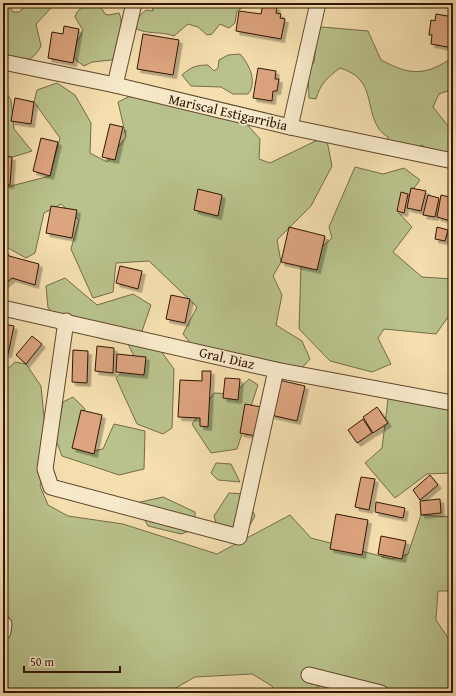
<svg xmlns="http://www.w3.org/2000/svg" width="456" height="696" font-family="'Gentium Book Plus',serif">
  <defs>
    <filter id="shadow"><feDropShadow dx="3.5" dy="3.5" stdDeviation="0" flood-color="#0004"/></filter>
  </defs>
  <rect width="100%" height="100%" fill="#f5dfaf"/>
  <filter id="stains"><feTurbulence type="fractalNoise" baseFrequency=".005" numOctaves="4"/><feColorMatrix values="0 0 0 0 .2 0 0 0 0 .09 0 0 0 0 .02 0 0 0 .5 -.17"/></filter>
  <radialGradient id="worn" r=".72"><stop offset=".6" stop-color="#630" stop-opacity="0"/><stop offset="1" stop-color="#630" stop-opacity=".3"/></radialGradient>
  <g fill="#b9c28c" stroke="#756b48">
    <path d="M3,3H7L13,12H19L29,3H48L51,8L36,24L41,46C31,65 21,61 3,59Z"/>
    <path d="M86,3H98L105,14L109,15L119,13C124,24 119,32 117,42C115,50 117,54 112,60L92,62L84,66L77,61L71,53C74,44 80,39 83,30L75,17L77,12Z"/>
    <path d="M152,3H226L227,5L243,3L245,6L237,11L235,23L229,28L220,24L212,34L207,35L198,27L188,24L174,36C162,31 147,35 135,28L137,18L146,10L153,11Z"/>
    <path d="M322,27L368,31L381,60C408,74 422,77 449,60L453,61V89L439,94L433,107L453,132V154L429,151L422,145L396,157L387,145L388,137C385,135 381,132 379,129C364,106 376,79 340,68C328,77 320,84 316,99L309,98L308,70L314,62L318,32Z"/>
    <path d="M240,54C249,64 258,82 248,94H233L221,87L191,86L182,75C191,67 196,65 208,65L214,71L218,68L219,60L228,55Z"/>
    <polygon points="57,83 75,95 91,123 90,153 107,162 126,137 118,102 137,93 245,122 260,139 259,159 270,163 326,136 332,166 311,206 277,240 281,262 273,276 282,295 276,325 302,341 310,359 297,374 198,352 183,334 197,307 149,261 116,263 113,292 93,298 71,249 79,220 61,204 44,213 35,253 26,258 3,245 3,188 50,176 60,138 34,102 37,90"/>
    <polygon points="3,88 11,100 14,129 32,151 3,160"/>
    <polygon points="355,167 383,174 404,168 420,180 397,211 412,227 393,252 422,277 453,279 453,310 436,334 384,329 378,338 391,364 372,372 330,361 299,329 301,265 332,238 329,227"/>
    <polygon points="65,278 97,305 133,294 151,305 142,331 103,339 69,328 48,308 46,286"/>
    <polygon points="128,344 158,347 174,369 172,428 163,434 137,424 116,378 125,368 142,372"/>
    <polygon points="15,362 26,364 41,386 48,459 40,486 48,505 68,516 123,524 217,554 290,515 311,538 392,559 408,554 421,515 453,517 453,591 438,591 436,620 453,645 453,693 368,693 332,680 314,689 312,693 275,693 272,686 252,674 195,677 167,693 3,693 3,373"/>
    <polygon points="249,379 258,385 237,449 211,453 192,424 214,393 234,394"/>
    <polygon points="389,391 453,400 453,473 427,474 395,498 365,463 382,448"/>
    <polygon points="73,397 85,409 81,435 93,451 103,449 114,424 145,431 144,469 119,475 62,456 56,440 63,402"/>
    <polygon points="216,463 231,464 240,482 218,480 211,473"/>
    <polygon points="229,493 245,494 255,516 247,530 219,533 214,516"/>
    <polygon points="163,497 195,512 195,529 181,534 148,526 136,503"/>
  </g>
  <g fill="#dca47f" stroke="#311403" filter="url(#shadow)">
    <polygon points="263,4 277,7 276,13 281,14 280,18 285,19 281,39 236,31 239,11 261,14"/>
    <polygon points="436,14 453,17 453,48 431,44 432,35 429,35 431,20 435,21"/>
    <polygon points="64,26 79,29 73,63 48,58 52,32 63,34"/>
    <polygon points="143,34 179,40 173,75 137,69"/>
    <polygon points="258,68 276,71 275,79 279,79 277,91 273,91 272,101 253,98"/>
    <polygon points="15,98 34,102 31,124 11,121"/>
    <polygon points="110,124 123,127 115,160 102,157"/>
    <polygon points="41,138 58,142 50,176 33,171"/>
    <polygon points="3,156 12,157 10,185 3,184"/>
    <polygon points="411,188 426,191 421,211 407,208"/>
    <polygon points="198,189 222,195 218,216 194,210"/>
    <polygon points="401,192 408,194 404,213 397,211"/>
    <polygon points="428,195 439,198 435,217 423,215"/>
    <polygon points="441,195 453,198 451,221 437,217"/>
    <polygon points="51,206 77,210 72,238 46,233"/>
    <polygon points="289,227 325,236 317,270 281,262"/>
    <polygon points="437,227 448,230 445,241 435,239"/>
    <polygon points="3,248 9,256 39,264 35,285 12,278 3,286"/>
    <polygon points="120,266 142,271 138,289 116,283"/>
    <polygon points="171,295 190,299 185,323 166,319"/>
    <polygon points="3,324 14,326 8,354 3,353"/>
    <polygon points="32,336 42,344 26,364 16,355"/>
    <polygon points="97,346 114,348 113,373 95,371"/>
    <polygon points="73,350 88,351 87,383 72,382"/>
    <polygon points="117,354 146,357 144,375 116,372"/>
    <polygon points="202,371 211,371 208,427 200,426 200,418 178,417 180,380 202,381"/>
    <polygon points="225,378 240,379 238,400 223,398"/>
    <polygon points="279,380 305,386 297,421 271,415"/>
    <polygon points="245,404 261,407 256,436 240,433"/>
    <polygon points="377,407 388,423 373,433 363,417"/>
    <polygon points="81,410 102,415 94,454 72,448"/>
    <polygon points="363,419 372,433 357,443 348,430"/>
    <polygon points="430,475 438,485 420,500 413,490"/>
    <polygon points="361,477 375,479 369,510 355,507"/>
    <polygon points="440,499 441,513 421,515 420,501"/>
    <polygon points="376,502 405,508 403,518 375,512"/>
    <polygon points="336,514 368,520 362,555 330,549"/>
    <polygon points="381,536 406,541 402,559 378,554"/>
    <polygon points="452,614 453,614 453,632 449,631"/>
  </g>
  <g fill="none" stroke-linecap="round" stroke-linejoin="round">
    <defs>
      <g id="minor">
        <polyline points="3,62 115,85 290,127 453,161"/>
        <polyline points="115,85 134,3"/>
        <polyline points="290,127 318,3"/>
        <polyline points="3,308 276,370 453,403"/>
        <polyline points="66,321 45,469 51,487 239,537 276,370"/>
        <polyline points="3,632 4,624"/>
        <polyline points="309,675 381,693"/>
      </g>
    </defs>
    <use href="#minor" stroke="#62472e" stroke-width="17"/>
    <use href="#minor" stroke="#f8eacb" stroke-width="15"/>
  </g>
  <g text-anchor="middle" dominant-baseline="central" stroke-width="3" stroke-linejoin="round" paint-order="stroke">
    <g font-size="14" fill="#311403" stroke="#f8eacb">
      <text transform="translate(228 112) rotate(13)">Mariscal Estigarribia</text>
      <text transform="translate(227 358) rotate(13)">Gral. Diaz</text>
    </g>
  </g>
  <rect width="456" height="696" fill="none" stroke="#f5dfaf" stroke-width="16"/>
  <rect x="4" y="4" width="448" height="688" fill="none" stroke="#311403" stroke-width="2"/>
  <rect x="8" y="8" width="440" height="680" fill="none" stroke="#311403"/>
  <path d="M24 666v6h96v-6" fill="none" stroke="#311403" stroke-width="2"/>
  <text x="30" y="666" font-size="12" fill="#311403" stroke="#f8eacb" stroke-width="3" paint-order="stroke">50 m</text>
  <rect width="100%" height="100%" filter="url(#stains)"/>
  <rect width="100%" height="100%" fill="url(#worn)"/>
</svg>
